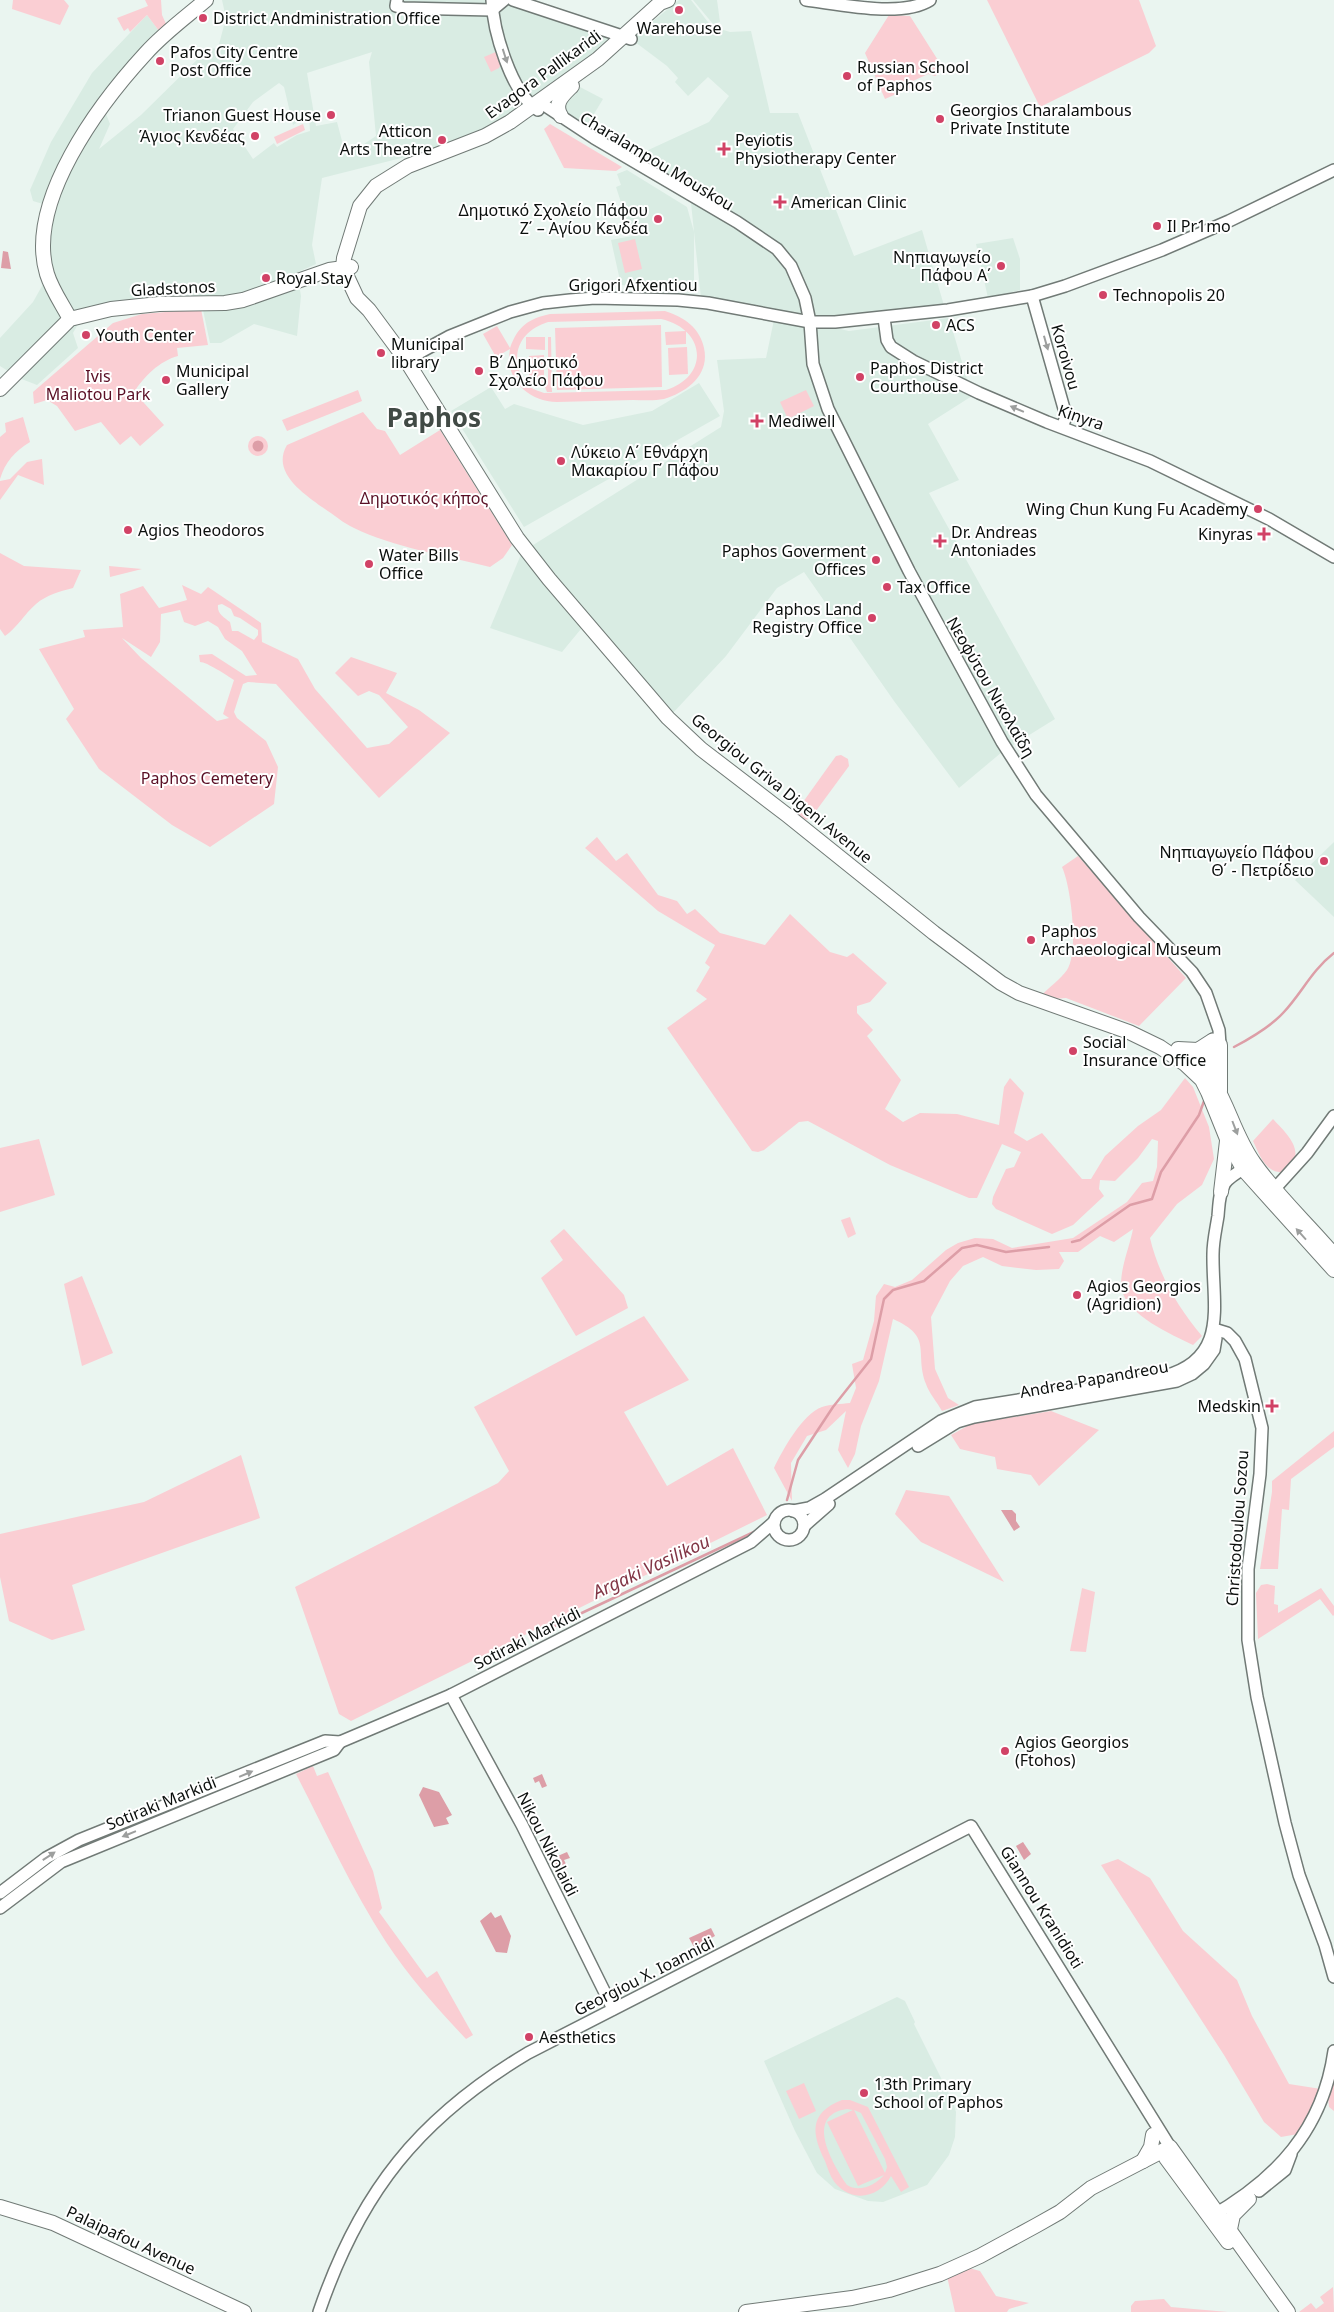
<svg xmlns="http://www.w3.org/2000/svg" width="1334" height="2312" font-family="'Noto Sans',sans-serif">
  <rect width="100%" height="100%" fill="#eaf5f0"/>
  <g fill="#d9ece3" fill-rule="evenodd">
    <path d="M222,0H505L613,38L585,65L493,126L433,150L322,178L312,245L316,264L258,290L228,297L197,298L173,284L167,295L160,299L87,308L73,333L78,348L37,385L19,378L0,366V338L33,302L51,270L47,239L53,207L33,201L30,190L51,142L92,73L147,15L159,31L104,109L110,124L99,149L141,115L208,49L218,48L226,18ZM372,52L369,62L376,136L346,156L337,122L316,126L307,73ZM279,83L284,87L293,125L309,115L310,131L297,135L277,147L274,143L253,159L233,129L253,102Z"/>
    <polygon points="679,0 691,0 711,26 730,32 751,31 770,113 798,113 854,256 922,230 945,309 825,318 701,298 694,232 694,291 621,285 611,240 632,236 616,187 621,185 617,174 627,170 687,207 694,232 690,193 659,174 644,152 709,122 729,96 708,77 688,96 675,82 678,78 667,66 631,39"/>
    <polygon points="693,0 717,0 720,22 713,24"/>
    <polygon points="580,87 603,99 586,127 564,111 565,99"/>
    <polygon points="1013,238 1020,259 1020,290 988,298 976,244"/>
    <polygon points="295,287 300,290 301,296 297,336 254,324 221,343 210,343 203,310"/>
    <polygon points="775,315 849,331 949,318 972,396 928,424 959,480 929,493 1055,719 1002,752 959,788 894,701 804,572 777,588 726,656 672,714 590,618 562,652 490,628 522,552 721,427 724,411 717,360 766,358"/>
    <polygon points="699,383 720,416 524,527 451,411 491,387 505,409 514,404 583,425 652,411"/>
    <polygon points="1334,842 1334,917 1295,880"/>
    <polygon points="897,1997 905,2001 915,2022 914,2024 953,2102 956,2112 955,2137 949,2155 927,2185 883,2202 868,2201 835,2189 817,2173 795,2131 764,2061"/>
  </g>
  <g fill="#faced3" fill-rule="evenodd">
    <polygon points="13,0 64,0 69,6 60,25 12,9"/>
    <polygon points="145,0 161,0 162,15 167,26 159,31 147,15 130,32 128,28 124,31 117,18 148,6"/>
    <polygon points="987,0 1139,0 1156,46 1149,53 1040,107"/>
    <polygon points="889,15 910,16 941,65 940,73 935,76 928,74 913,81 912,87 885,99 865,53"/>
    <polygon points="498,51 501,64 499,68 491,72 484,57"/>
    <polygon points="303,124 305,130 277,144 274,137"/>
    <polygon points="550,124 622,167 616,171 564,168 544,129"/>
    <polygon points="635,239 642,269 625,273 618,243"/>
    <path d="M201,309L208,345L177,348L178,356C159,361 144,377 134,392L164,425L140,446L131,436L120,445L101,422L75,431L57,406L47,400L34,404L33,392L113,323L142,314Z"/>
    <path d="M665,311C684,317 700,328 704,348C710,375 687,392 664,399C654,401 643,400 633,400C608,401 582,401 557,402C528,401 504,379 510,349L496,357L483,334L497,326L510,348C518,326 528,319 550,314ZM661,319C706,329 710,376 666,390L544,393C540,391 534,390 530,387C525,383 521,376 519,370C512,346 526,329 548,322Z"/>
    <polygon points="661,325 662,387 557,390 555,328"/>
    <polygon points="686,331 686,344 666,345 665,332"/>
    <polygon points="526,337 545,337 545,350 526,349"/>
    <polygon points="548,337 551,337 552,392 547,392 545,387 548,384"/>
    <polygon points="687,347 688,374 669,375 668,348"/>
    <polygon points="544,355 544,384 529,384 529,356"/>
    <polygon points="358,390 362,401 287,431 282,420"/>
    <polygon points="806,390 814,406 788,419 780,402"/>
    <path d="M363,412L377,429L385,431L400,455L440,430L512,545L503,558L490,567C447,556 393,547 354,528C343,523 333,514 322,507C303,493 271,472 287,445Z"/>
    <path d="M23,417L30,442C15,451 5,462 0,479V437L6,432L5,423Z"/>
    <circle cx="258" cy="446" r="10"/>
    <polygon points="42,459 44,485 18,475 0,500 0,481 10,479 27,462"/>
    <path d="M0,553L24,566L81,570L73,588C61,591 46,595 36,604C24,614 18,627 5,636L0,629Z"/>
    <polygon points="109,566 142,569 110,577"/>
    <path d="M182,585L201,594L208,587L261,623L262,642L298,659L315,689L367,748L389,744L408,727L379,695L369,691L358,696L335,673L351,657L397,673L386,693L419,710L450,733L379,798L276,684L248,682L243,684L234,712L237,718L266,741L278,767L274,804L210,847L172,825L99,769L66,719L74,709L39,649L85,637L83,630L123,627L120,594L143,586L159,608L187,600ZM222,604L231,609L234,616L240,618L258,630V635L254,640L238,631H232L230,622C224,617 217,614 218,605ZM180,610L184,622L195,626L208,621L218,627L225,639L242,651L257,675L246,676L212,654L199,655L200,662C207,662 226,675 234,680L223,714L229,718L217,721L141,658L122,638L151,657L160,642L161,614Z"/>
    <polygon points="841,755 848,759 849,766 810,819 802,820 797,816 798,809 836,756"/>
    <path d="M597,837L616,861L627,853L658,895L677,901L687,914L695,909L720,933L765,945L790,914L830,952L847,957L853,953L887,983L870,1002L857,1006V1013L873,1030L867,1036L901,1080L885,1109L903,1122L920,1113L957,1114L999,1125L1004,1087L1010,1078L1024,1093L1014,1133L1027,1141L1042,1133L1082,1179H1091L1105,1156L1138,1126L1161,1110L1185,1078L1193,1087L1209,1127L1214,1159L1202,1185L1177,1204L1150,1238C1158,1273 1178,1308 1202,1336L1193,1345C1172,1335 1127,1315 1122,1290C1118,1273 1130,1246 1133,1229L1114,1242L1100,1236L1078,1252H1059L1064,1261L1059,1269L1036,1270L1002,1266L983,1257L963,1266L950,1281L931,1317L935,1369L948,1398L959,1405L942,1411C937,1402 929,1393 926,1384C914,1352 934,1337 893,1319L879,1381L861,1426L855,1454L848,1468L838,1450L846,1411L826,1430L807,1436L791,1463L792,1501L774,1468C782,1451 803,1413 822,1407C831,1404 841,1404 850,1403L856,1388L852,1364L863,1360L874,1321L876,1296L884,1284L895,1287L912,1280L946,1250L958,1243L975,1238L993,1239L1012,1248L1073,1238L1127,1202L1142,1183L1153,1181L1157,1167L1158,1141L1152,1139L1138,1158L1115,1181L1100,1180L1099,1189L1104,1196L1073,1225L1052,1234L996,1209L992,1204L993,1197L1006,1169L1014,1167L1021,1152L1002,1144L977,1198H969L890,1165L808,1121L799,1122L764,1150L758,1152L752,1151L667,1028L707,999L696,991L710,967L705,963L715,945L658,911L585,848Z"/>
    <path d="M1078,856L1186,978L1139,1026L1066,998L1053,999L1042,995C1049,987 1061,979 1067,970C1079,952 1071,886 1062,867Z"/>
    <path d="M1273,1119C1281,1128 1301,1145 1294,1160C1292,1164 1287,1168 1283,1172C1266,1174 1259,1154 1253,1141Z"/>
    <polygon points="39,1139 55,1195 0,1212 0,1148"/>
    <polygon points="850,1217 856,1234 848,1238 841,1220"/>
    <polygon points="564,1229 624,1295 628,1308 576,1336 541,1278 563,1260 550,1241"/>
    <polygon points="82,1276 113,1353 82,1366 64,1284"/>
    <polygon points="644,1316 689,1380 624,1412 667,1486 733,1448 767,1515 351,1721 339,1714 295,1587 498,1483 509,1471 474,1407"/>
    <polygon points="1051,1411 1099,1430 1039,1486 1031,1475 997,1469 995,1457 960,1449 951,1435 971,1424"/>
    <polygon points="1334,1431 1334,1447 1291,1479 1289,1510 1282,1509 1278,1569 1260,1569 1272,1492 1272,1481"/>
    <polygon points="241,1455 260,1518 72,1585 85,1630 52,1640 9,1621 0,1577 0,1534 144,1502"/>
    <polygon points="906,1490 949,1496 1004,1582 921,1542 895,1514"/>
    <polygon points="1267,1584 1275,1586 1274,1604 1278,1605 1278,1613 1321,1588 1334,1606 1334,1615 1333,1616 1320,1599 1258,1639 1256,1593 1261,1585"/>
    <polygon points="1082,1588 1095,1592 1086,1652 1070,1651"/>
    <path d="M313,1766L317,1776L328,1772L373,1871L382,1908L379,1912L427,1978L437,1971L473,2035L466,2039C437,2008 409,1977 386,1942C351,1888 325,1830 296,1774Z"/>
    <polygon points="1118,1859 1150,1878 1183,1931 1237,1980 1252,2016 1289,2084 1321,2089 1298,2134 1281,2137 1264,2122 1224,2055 1101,1865"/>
    <polygon points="1334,2082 1334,2111 1329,2107 1328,2097"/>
    <polygon points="804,2083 816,2111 799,2119 786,2091"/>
    <path d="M842,2100H850L868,2107L909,2187L901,2192L891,2176C880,2197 854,2203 837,2185C831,2179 828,2169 825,2161C812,2134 808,2113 842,2100ZM847,2109L853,2110L827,2122L858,2186L884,2175C876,2185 859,2193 847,2185C832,2163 804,2115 847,2109ZM854,2110L861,2113L885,2159L887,2167L885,2173Z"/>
    <polygon points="969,2268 980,2271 996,2296 1029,2303 1009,2309 1007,2312 955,2312 947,2276"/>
    <polygon points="1333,2287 1334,2312 1299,2312 1311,2303 1316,2309 1324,2303 1320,2297"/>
    <polygon points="1164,2299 1171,2307 1228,2312 1131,2312 1131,2306 1135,2301"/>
  </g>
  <g fill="#dd9ea7">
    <polygon points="3,251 8,252 11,269 1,268"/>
    <circle cx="258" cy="446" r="5.5"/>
    <polygon points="1001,1510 1012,1510 1016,1514 1016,1521 1020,1527 1014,1531"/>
    <polygon points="542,1774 547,1786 542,1788 539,1781 535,1783 533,1778"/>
    <polygon points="423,1787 439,1792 452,1815 446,1818 449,1824 434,1827 419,1795"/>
    <polygon points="1023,1842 1031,1854 1024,1860 1016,1846"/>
    <polygon points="567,1852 570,1858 564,1860 568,1868 560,1872 553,1858"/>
    <polygon points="491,1912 495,1918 501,1915 511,1936 507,1953 496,1952 480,1921"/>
    <polygon points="711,1928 715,1936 694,1947 689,1938"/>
  </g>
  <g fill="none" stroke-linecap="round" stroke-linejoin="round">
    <g stroke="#dd9ea7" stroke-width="2.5">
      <path d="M1234,1047C1251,1038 1270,1027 1283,1013C1302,993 1311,971 1334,953"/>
      <polyline points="1072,1242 1080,1240 1130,1205 1152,1199 1161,1172 1199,1115 1204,1101"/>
      <polyline points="787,1500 798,1460 833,1407 871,1359 884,1299 893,1290 924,1281 962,1248 977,1245 1006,1252 1049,1247"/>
      <polyline points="768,1521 773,1514"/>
      <polyline points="535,1635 756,1531"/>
    </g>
    <defs>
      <g id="minor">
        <polyline points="397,0 396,6 403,8 492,10"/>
        <path d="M492,0C493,30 511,93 538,110"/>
        <polyline points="513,0 631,39"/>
        <path d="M806,0C839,4 902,18 930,0"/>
        <polyline points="492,10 504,0"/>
        <polyline points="532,106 544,105 594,138 737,222 777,249 791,266 805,298 810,322 813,364 828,409 909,571 1002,742 1036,795 1139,917 1192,972 1206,993 1219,1030 1220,1045 1213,1063 1202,1079"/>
        <polyline points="1032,296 1065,412 1066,417 1062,427"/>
        <polyline points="884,318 887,340 891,347 913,361 979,393 1047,422 1150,461 1269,519 1334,557"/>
        <polyline points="406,360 450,336 510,312 543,303 570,300 595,298 678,300 708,303 810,322 835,322 948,310 1032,296 1065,286 1162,250 1229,221 1334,170"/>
        <polyline points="1198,1072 1213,1039"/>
        <polyline points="1269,1195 1307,1153 1334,1116"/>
        <polyline points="1214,1329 1227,1333 1235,1341 1245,1359 1262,1428 1260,1474 1248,1569 1248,1640 1257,1697 1285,1823 1299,1875 1325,1945 1334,1977"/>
        <polyline points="918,1446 957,1422 974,1417 1177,1381 1192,1374 1204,1364 1214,1350 1216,1338"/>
        <circle cx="789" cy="1525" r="15"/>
        <path d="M793,1511L809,1508L825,1499L941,1421L975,1407L1165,1376C1230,1358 1212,1304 1213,1254C1213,1241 1216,1229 1218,1216C1219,1205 1219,1192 1225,1183C1231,1175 1242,1170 1250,1165"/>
        <polyline points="804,1526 829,1504"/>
        <polyline points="451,1695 522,1825 613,2009"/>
        <polyline points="0,1893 46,1858 79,1840 325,1741 340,1742 451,1695 751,1542 774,1522"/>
        <polyline points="0,1908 61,1862 334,1750 340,1742"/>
        <polyline points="1259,2191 1285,2170 1291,2154"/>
        <path d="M1210,2217C1277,2179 1323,2129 1334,2051"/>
        <path d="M319,2312C360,2192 419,2118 528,2053L971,1826L1170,2147"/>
      </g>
      <g id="major">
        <polyline points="668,0 660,3 598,59 510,122 485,136 408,166 376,186 360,206 344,258 343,268 357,298 369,310 406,360 517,538 549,579 668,718 701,749 787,815 934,933 1001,983 1019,993 1129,1032 1160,1047 1185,1064 1202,1080 1208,1092 1227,1139 1243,1169 1334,1270"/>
        <path d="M561,116C553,103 563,95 572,86"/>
        <path d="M70,319C62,304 52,290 47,274C25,202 100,103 146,53C164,33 186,17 206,0"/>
        <polyline points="0,389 70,319 111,309 159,304 225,303 243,300 329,270 351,267"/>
        <polyline points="1220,1045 1220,1091"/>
        <polyline points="1178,1049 1198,1050 1212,1041"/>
        <path d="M1183,1052C1227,1080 1226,1124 1254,1163C1277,1196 1308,1224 1334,1255"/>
        <polyline points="1221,1192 1227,1141"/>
        <polyline points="1166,2158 1228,2242"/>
        <polyline points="1143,2161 1151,2147 1153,2135"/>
        <polyline points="0,2207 53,2223 244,2312"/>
        <polyline points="1230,2229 1233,2215 1249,2199"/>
        <polyline points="746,2312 852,2298 889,2290 940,2274 980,2256 1037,2225 1060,2212 1091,2188 1170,2147 1288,2312"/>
      </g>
    </defs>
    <use href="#minor" stroke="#717a76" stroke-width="14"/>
    <use href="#major" stroke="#717a76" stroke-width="16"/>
    <use href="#minor" stroke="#fff" stroke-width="11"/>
    <use href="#major" stroke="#fff" stroke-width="14"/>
  </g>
  <defs><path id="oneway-solid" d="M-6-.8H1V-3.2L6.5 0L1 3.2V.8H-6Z" transform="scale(1.25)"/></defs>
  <g fill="#9d9f9e">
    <use href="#oneway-solid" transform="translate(505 56) rotate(72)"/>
    <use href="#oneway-solid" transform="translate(1046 343) rotate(74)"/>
    <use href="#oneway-solid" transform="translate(1017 409) rotate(-157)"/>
    <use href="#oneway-solid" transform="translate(1235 1128) rotate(69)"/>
    <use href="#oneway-solid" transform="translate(1301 1234) rotate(-132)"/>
    <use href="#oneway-solid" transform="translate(246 1774) rotate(-23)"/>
    <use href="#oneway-solid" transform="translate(129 1834) rotate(158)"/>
    <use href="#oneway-solid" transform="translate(49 1856) rotate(-33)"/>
  </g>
  <g fill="#d14266" stroke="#fff" stroke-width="2">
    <circle cx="679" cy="10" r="5"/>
    <circle cx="203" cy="18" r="5"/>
    <circle cx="160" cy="61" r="5"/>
    <circle cx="847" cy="76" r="5"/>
    <circle cx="331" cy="115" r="5"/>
    <circle cx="940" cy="119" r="5"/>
    <circle cx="255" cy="136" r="5"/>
    <circle cx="442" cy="140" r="5"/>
    <path d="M721.5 141.5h5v5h5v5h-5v5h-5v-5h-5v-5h5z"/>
    <path d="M777.5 194.5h5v5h5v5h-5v5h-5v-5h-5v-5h5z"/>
    <circle cx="658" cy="219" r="5"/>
    <circle cx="1157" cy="226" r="5"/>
    <circle cx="1001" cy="266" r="5"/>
    <circle cx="266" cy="278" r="5"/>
    <circle cx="1103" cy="295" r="5"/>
    <circle cx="936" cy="325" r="5"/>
    <circle cx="86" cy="335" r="5"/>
    <circle cx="381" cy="353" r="5"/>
    <circle cx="479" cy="371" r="5"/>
    <circle cx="860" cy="377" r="5"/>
    <circle cx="166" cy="380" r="5"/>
    <path d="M754.5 413.5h5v5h5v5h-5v5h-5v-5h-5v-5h5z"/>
    <circle cx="561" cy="461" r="5"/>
    <circle cx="1258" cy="509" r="5"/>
    <circle cx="128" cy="530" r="5"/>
    <path d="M1261.5 526.5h5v5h5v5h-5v5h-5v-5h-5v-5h5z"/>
    <path d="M937.5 533.5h5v5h5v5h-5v5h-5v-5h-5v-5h5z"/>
    <circle cx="876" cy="560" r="5"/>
    <circle cx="369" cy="564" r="5"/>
    <circle cx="887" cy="587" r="5"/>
    <circle cx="872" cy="618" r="5"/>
    <circle cx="1324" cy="861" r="5"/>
    <circle cx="1031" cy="940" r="5"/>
    <circle cx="1073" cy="1051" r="5"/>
    <circle cx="1077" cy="1295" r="5"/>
    <path d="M1269.5 1398.5h5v5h5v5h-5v5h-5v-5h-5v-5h5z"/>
    <circle cx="1005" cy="1751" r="5"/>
    <circle cx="529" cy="2037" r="5"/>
    <circle cx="864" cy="2093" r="5"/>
  </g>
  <g text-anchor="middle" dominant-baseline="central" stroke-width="4" stroke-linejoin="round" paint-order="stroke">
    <g font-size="16" fill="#0b0f0d" stroke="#fff" text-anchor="start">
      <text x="213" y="18">District Andministration Office</text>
      <text x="679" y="28" text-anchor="middle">Warehouse</text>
      <text x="170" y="52">Pafos City Centre<tspan x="170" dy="18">Post Office</tspan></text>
      <text x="857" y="67">Russian School<tspan x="857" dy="18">of Paphos</tspan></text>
      <text x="950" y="110">Georgios Charalambous<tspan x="950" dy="18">Private Institute</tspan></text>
      <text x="321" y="115" text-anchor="end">Trianon Guest House</text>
      <text x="432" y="131" text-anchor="end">Atticon<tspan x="432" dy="18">Arts Theatre</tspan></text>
      <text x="245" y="136" text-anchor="end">Άγιος Κενδέας</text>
      <text x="735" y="140">Peyiotis<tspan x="735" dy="18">Physiotherapy Center</tspan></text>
      <text x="791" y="202">American Clinic</text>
      <text x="648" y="210" text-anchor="end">Δημοτικό Σχολείο Πάφου<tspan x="648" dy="18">Ζ΄ – Αγίου Κενδέα</tspan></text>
      <text x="1167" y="226">Il Pr1mo</text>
      <text x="991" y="257" text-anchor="end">Νηπιαγωγείο<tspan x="991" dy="18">Πάφου Α΄</tspan></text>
      <text x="276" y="278">Royal Stay</text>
      <text x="1113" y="295">Technopolis 20</text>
      <text x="946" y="325">ACS</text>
      <text x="96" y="335">Youth Center</text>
      <text x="391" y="344">Municipal<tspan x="391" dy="18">library</tspan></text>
      <text x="489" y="362">Β΄ Δημοτικό<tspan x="489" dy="18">Σχολείο Πάφου</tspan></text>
      <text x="870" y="368">Paphos District<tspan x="870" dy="18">Courthouse</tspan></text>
      <text x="176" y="371">Municipal<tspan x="176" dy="18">Gallery</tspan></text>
      <text x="768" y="421">Mediwell</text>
      <text x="571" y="452">Λύκειο Α΄ Εθνάρχη<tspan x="571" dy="18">Μακαρίου Γ΄ Πάφου</tspan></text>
      <text x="1248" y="509" text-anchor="end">Wing Chun Kung Fu Academy</text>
      <text x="138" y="530">Agios Theodoros</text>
      <text x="951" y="532">Dr. Andreas<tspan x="951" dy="18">Antoniades</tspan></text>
      <text x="1253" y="534" text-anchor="end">Kinyras</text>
      <text x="866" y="551" text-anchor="end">Paphos Goverment<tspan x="866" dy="18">Offices</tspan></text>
      <text x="379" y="555">Water Bills<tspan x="379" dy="18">Office</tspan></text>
      <text x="897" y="587">Tax Office</text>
      <text x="862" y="609" text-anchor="end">Paphos Land<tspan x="862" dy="18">Registry Office</tspan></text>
      <text x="1314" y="852" text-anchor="end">Νηπιαγωγείο Πάφου<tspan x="1314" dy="18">Θ΄ - Πετρίδειο</tspan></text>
      <text x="1041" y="931">Paphos<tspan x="1041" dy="18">Archaeological Museum</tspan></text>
      <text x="1083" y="1042">Social<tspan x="1083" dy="18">Insurance Office</tspan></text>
      <text x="1087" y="1286">Agios Georgios<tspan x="1087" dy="18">(Agridion)</tspan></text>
      <text x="1261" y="1406" text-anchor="end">Medskin</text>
      <text x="1015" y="1742">Agios Georgios<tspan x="1015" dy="18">(Ftohos)</tspan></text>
      <text x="539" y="2037">Aesthetics</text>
      <text x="874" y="2084">13th Primary<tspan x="874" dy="18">School of Paphos</tspan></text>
    </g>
    <g font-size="16" fill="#0b0f0d" stroke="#fff">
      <text transform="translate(543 74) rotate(-36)">Evagora Pallikaridi</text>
      <text transform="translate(657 161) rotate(31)">Charalampou Mouskou</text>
      <text x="633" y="285">Grigori Afxentiou</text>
      <text transform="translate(173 288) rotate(-3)">Gladstonos</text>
      <text transform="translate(1066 357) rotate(74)">Koroivou</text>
      <text transform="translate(1081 417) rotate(19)">Kinyra</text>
      <text transform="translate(991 687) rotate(60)">Νεοφύτου Νικολαΐδη</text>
      <text transform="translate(782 788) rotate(39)">Georgiou Griva Digeni Avenue</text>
      <text transform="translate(1094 1379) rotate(-10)">Andrea Papandreou</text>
      <text transform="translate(1237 1528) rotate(-86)">Christodoulou Sozou</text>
      <text transform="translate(527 1638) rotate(-27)">Sotiraki Markidi</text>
      <text transform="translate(161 1803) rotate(-22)">Sotiraki Markidi</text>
      <text transform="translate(548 1844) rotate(63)">Nikou Nikolaidi</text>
      <text transform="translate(1042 1907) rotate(58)">Giannou Kranidioti</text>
      <text transform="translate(644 1976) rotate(-27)">Georgiou X. Ioannidi</text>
      <text transform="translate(131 2240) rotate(25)">Palaipafou Avenue</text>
    </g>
    <g font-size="16" fill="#590e24" stroke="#fff">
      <text x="98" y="376">Ivis<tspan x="98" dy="18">Maliotou Park</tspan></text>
      <text x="424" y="498">Δημοτικός κήπος</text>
      <text x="207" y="778">Paphos Cemetery</text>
    </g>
    <g font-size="18" font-style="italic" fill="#813545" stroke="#fff">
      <text transform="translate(651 1566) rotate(-25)">Argaki Vasilikou</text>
    </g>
    <g font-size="26" font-weight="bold" fill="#414a45" stroke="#fff">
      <text x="434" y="417">Paphos</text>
    </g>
  </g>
</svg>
